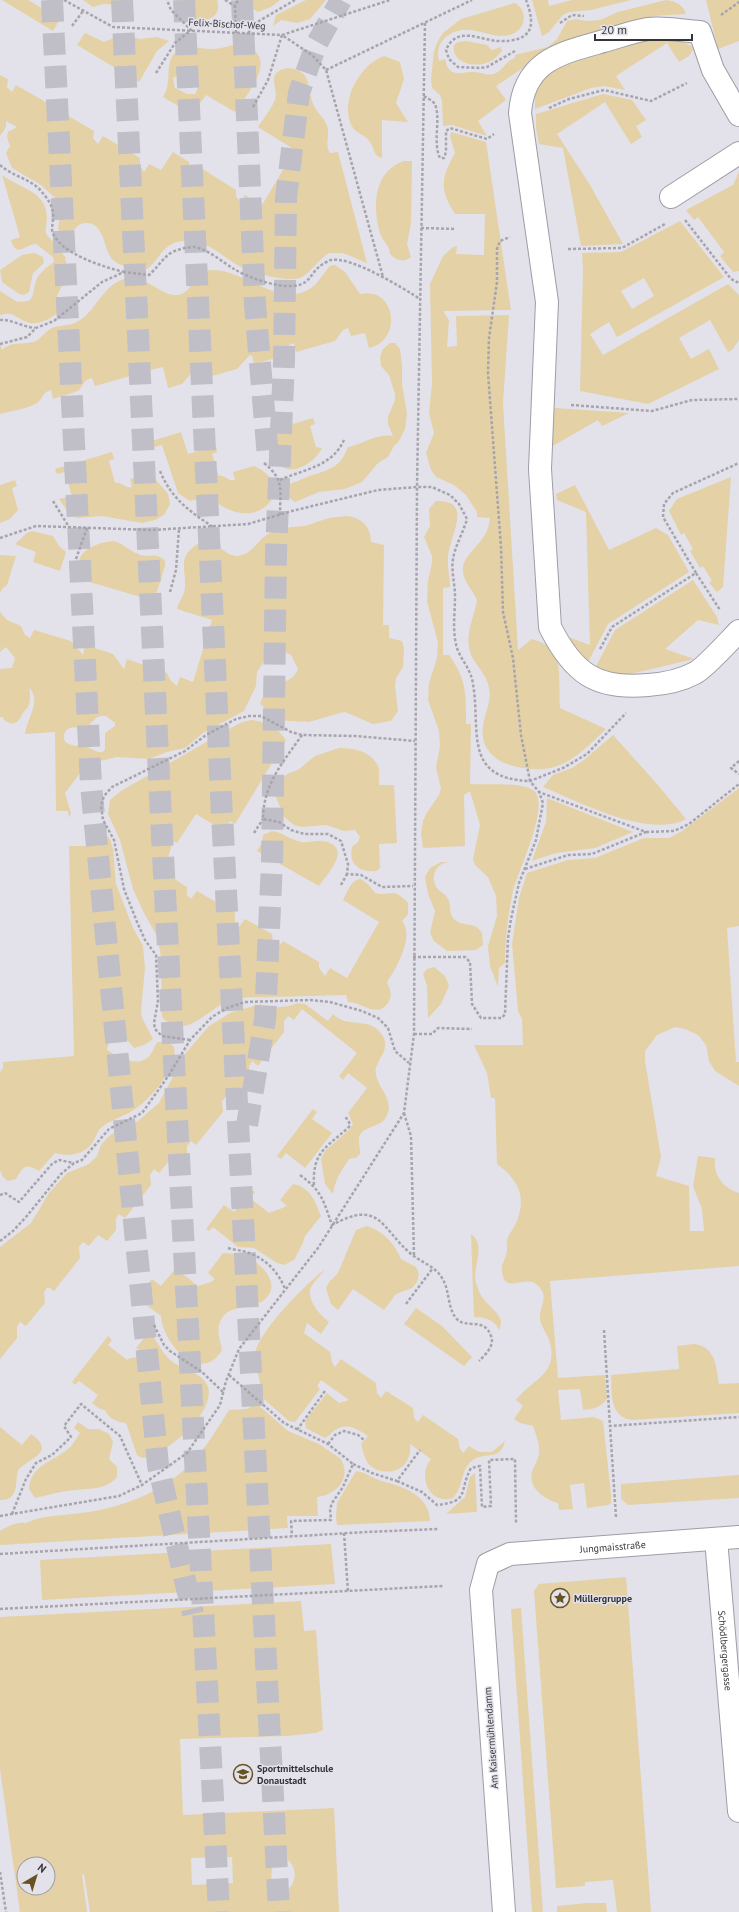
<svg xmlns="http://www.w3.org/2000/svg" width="739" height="1912" font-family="'PT Sans',sans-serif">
  <rect width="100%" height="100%" fill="#e3e2eb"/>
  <g fill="#e4d1a6" fill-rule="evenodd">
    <polygon points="2,0 28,0 60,19 53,31"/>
    <path d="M83,0H130L133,2C120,15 119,4 106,4C101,4 97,6 93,7Z"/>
    <path d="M175,0H217C225,24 188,29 175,0Z"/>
    <polygon points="247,0 280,0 271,7 258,12 247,5"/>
    <polygon points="306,0 326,0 310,19 297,23 281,20 273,26 276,15"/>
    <polygon points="532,0 548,0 549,6 572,0 631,0 591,10 569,12 563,15 548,33 542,36"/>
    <path d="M666,0C675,1 684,5 686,14L653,16L651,20L541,56L496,86L506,100L478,121L487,136L452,125L443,126L442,101L440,95L432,88L431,79L434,51L439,39L443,33L461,19L515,3C529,11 526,31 509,35C489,40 469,20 447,36C438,43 437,51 439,61L445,59C449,80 462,71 474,72C482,72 488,77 496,73C504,69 506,61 515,58V55L548,47L557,39L567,21L576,19L587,21L600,20L618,12Z"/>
    <polygon points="706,0 739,0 739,41 718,49"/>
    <polygon points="85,33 104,42 123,34 140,39 157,37 169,41 157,51 139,82 77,45"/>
    <path d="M654,39C670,39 681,39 694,48L689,56L679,62L667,43L616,76L625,90L604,86L591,88L535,109V90L555,65L613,47Z"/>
    <path d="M466,41L487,45L492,50L501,47L502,51C498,55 494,60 489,62C476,68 451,64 454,45L458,42Z"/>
    <path d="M182,46C192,46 201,49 212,49C222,49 232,43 242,46C283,55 245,96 235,112L206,95L192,114L163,97C175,78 160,61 182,46ZM181,74C190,79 203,83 195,94H187L175,88L173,78Z"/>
    <path d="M384,56L400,62L404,79L396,103L408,122L382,120V158C373,156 375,149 370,142C366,135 357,134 353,128C338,103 359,65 384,56Z"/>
    <path d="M287,68C314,70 306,89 314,106C318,114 327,120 328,130C329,139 325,144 330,153L338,152L367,263L343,253H329C319,259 312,271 302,277C291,283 257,274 245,269C223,260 211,239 183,241C162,242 156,266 146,269C140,270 130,268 125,266C120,265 112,261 110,256C104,246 103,221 85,223C77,223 73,233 65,236L60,234L58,228L61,212L56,199L41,185L12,168L6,153L10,146L7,137L8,132L17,127L6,121V127L0,136V75L8,79L7,87L12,92L16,85L56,108L55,115L60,121L65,114L94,131L93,138L98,144L103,136L140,158V166L144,172L149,164L161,170L173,152L189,162V169L193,174L198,166L236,190V196L240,202L245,195L262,205L295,150L258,127C263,119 270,111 274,102C281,90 263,73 287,68Z"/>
    <polygon points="603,94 632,100 646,120 636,126 642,137 631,144 605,102 557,134 590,185 623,244 581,246 563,148 539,144 536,128 536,114"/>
    <path d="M451,132L486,142L511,310L443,311L449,320L447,347L457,346L456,316L509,315L503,403L518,650L532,639C541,642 550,645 555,654C561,663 559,696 560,708L606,729C574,760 556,778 510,765C499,762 487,753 484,742C478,721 493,706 489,688C487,677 481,671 475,662C461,641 473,622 477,600C473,591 464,582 463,572C461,552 488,545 490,518L477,517V512L466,495L454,485L436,477L431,470L426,453L434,433L429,413L432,383L430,284L443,256L453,247L457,246L456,254L484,255L485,214H455C439,189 441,178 455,153L450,136Z"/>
    <path d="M404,161H412L411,223L407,244L411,257C403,263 397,261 390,254C390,245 382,241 380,233C372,206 374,171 404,161Z"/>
    <polygon points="739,172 739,271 733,272 720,256 724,252 698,217 694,220 686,210 733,185"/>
    <path d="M2,175C19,188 47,191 47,218C47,223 45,228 46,234L61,251L65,257L67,267L66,277L57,296L59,312C51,319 37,326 27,322C15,318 14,311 0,315V291L17,302L29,301C35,295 33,289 36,281C39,273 47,267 54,262L53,257L36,244C26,244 16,259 11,240L20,237Z"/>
    <path d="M680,221L724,277L617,337L609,322L590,334L603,355L728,284L739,295V340L732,350L728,352L710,320L679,338L691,359L709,349L719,369L648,404L580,391L583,271L582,253L621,252ZM644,278L654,296L632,309L621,291Z"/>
    <polygon points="34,253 43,257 44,263 33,273 29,292 24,295 19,294 2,282 0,270 22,255"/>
    <path d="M335,265L345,272L360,294C396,286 403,340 369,348L365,333L351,336L348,328L343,330L335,341L296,352L294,343L289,345L280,357L254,364L252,355L249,356L237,369L198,380L196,371H193L182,384L168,388L163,367L150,370L147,362L140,366L134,375L95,386L92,378C84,379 83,386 78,391L53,399L51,390C42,392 43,399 37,403C28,409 11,411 0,414V343L2,350C11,341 21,345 33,342C41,340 44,332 52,328C58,325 66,326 72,324C95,317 100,286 124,279C144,273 157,293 175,295C192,297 192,271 212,270C247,269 281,313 315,285C321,279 324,272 330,266Z"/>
    <path d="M390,343H395L400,349L402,365V384L407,414L405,429L399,441L394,446L388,457L378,463L362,482L345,489L319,492L295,502L286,495L289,485C292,482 296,482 300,480C321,470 339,473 348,447C364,444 376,433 393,436L388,424V417L395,400V394L389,375L381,366L380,357L383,349Z"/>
    <polygon points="554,408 629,413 602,426 598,420 551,447"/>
    <path d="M313,418L315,424L310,426L316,447L322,448C314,466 281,482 275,455H270L265,438L257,440L256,435Z"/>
    <path d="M181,432L188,454L216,446L217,452L212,454L219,476C225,474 228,482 235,480L233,472L254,466C301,486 256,541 209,496L190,501L178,493L162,445L154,447L152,441Z"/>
    <path d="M112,452L114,459L109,461L115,483C122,481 125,489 132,487L130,479L150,473L168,494L170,504L164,515L155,520L142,523L102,516L77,518L70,515L59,499L72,496L65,472L57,474L55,469Z"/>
    <polygon points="731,477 723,587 717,592 709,583 712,581 703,566 700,568 690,551 693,549 684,533 681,535 669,511 677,499"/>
    <polygon points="15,480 17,486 12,488 18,510 10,519 0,523 0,485"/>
    <polygon points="575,485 609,550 656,528 668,535 689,572 608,624 587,664 581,659 568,637 590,645 586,512 557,500 556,494"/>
    <path d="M436,501C474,499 450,536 448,556C447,567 450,577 450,587L443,588V655H449C467,680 466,695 466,724H471L470,784C486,785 520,782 533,790C552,803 517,873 513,891C508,915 505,938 505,963L499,968L498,987L490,966L488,946L497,916L496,896L488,877L475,865L473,859L480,825L470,791L464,795L465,846L423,848L421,834L423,821L426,814L439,795L441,789L436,767L440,747L439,731L428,700L429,683L437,658L438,643L427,601L428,581L432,563V556L424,537L430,526L429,509Z"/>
    <path d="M347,516C362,518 371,527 371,542L384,545L383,625H389V638L402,641L404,648L403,667L396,678L395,686L398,711L391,721L373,724L345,712L340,713L309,722L274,720L260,703C262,699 264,693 268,689C277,679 291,686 298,669L291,655L285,652L271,655L267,657L257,672L256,686L244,711L203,733L185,748L167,752L149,759L117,757L87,764L65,793L71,813L69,818L68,811H56L55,732L25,734C27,718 41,703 30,688C29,693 31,699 29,704C28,709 23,711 22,715C17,724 13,726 4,720L3,717H0V669L12,668L15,658L6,647L0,652V612L7,620L21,626L25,635L30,638L34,630L71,641L83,655L85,645L113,654L124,669L127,659L167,673L171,681L177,686L180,677L193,682L212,620L177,609C179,601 185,595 185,586C186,574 180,561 189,551C212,528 221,557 238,556C252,555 259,538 270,533C281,527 293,527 305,526C311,525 317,521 323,520C330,517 339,517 347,516ZM102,716H106L115,723V726L105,733V749L103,752C95,753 93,748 86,747C78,745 62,747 64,735C65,731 67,729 70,728C75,726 80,729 85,729L97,717Z"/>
    <polygon points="32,531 53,536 59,546 66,552 60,571 33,562 36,552 15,544 27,533"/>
    <path d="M113,541C125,544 128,550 138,554C148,559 156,551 165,561V566L154,601L83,580L85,571L78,564C81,547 99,543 113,541Z"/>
    <polygon points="0,555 16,556 7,585 2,589 0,593"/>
    <polygon points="693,580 717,617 719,625 698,620 665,649 694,659 622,676 594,670 615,630"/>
    <path d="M252,720C267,722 277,727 286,740L235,824L230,821L224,831L196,814L177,843L174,841C164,862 164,875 187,887V895L191,899L197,891L235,913V922L239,927L245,919L272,934L273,943L277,949L283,941L319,962V968L325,976L330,968L347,978L379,922L343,900C348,892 350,880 361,879L369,885L375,893C392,897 392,886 408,903V914L402,921C415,936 396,969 387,982C390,989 393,995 388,1003C377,1019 362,1002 348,1002L346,995C322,996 298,996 273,997C259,998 244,996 231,1000C207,1008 185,1043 162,1017L161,956L157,936L144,913L133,889L120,840L108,814L110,800L121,791L229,729L242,722Z"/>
    <path d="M613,735L657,784L686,819C648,839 580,802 543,787L553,775L572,768L584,760Z"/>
    <path d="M339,748C353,748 371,751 378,766C380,771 379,779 379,785H394L397,843L379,844L380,868L376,871C359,873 348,864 352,847L358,842L360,837L355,830L344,831L326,825L302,827L294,825L284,817L276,797L279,783L287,774L298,770L315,756Z"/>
    <path d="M739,788V926L727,928L736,1062H739V1086L715,1071L709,1061L706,1045L698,1035L685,1029L675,1027L657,1035L645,1051V1061L661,1157L656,1176L689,1186L690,1231H704L702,1209L693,1186L698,1156L715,1158C713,1175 723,1188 739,1193V1266L550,1281L558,1378L605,1375L607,1399C600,1408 593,1409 583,1410L580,1389L558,1390L561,1420L594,1417L603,1421L611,1494V1503L608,1505L587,1508L584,1483L570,1485L573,1509L559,1510L558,1503C544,1499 528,1488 532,1472C534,1466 538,1460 539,1454C540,1444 536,1435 533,1426L520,1423L514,1419L523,1406L516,1400C532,1379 558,1375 550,1343C548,1334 540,1326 540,1318C539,1307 551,1295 536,1284C524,1275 505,1295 502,1272C501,1265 504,1262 506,1255C508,1250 506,1243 508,1237C510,1232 515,1227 517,1221C527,1195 517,1179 497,1164L495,1098H491L487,1073L474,1045H523L522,1019L518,1011L512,944L519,898L527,873L568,860L595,858L644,838H669L682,831Z"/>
    <polygon points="547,798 633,832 595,848 556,853 532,861 546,822"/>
    <path d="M98,828L110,839L113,849L116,884L133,928L143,946L145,968L141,1011L142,1018L153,1039L144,1045L134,1048L117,1028C114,1035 108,1042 107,1050C118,1057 139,1069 150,1055C154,1051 154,1045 158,1042L167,1041L174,1047C179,1066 151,1099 135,1109C125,1116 113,1119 103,1126C97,1130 96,1137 93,1142C85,1155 68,1157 55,1153L39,1171C25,1162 23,1167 16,1179L8,1181L3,1177L0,1170V1072L3,1068V1062L74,1056L69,846H99Z"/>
    <path d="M272,831C282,832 291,840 301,842C308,843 316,840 323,841C354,847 328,873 319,886L257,851L262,843L263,835Z"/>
    <path d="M441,862H448C435,864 430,877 437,888C440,892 446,894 448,899C452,905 448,914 454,919C463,928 474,920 482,933L483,945L476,950L447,951L434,941L430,933L435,911L428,894L425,877L430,868Z"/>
    <polygon points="434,967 445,976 449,986 441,1004 428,1018 427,986 423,974 427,969"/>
    <path d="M297,1003L305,1004L328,1021L333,1014C346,1028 366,1018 378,1030C397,1049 372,1060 376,1075C379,1089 394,1100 387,1115C382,1129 360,1125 359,1139C358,1144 361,1149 360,1154L356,1158L349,1159C341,1171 335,1180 333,1194L325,1184L321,1159L325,1151L350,1129L353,1124L348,1113L367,1088L348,1073L343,1080L339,1076L357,1053L302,1009L294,1020L288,1016L284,1021V1032L258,1066L252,1061L249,1067V1077L231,1100L226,1096L222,1101L223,1112L196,1145L191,1141L187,1146V1157L178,1169L169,1161L159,1173L154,1169L150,1175L151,1185L125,1218L119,1214L116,1219V1230L107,1241L98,1235L89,1246L83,1242L79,1247L80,1258L54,1291L48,1287L44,1292L45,1303L26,1326L20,1322L17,1327V1338L0,1359V1247L31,1223L49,1193L67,1173L89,1164L97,1156L101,1145L107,1138L117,1130L138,1121L159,1103L185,1054L209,1026L232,1012L261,1004L262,1015C271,1003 284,1010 297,1003Z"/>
    <polygon points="313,1109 317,1112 312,1119 332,1133 305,1168 286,1153 281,1159 277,1156"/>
    <path d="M293,1184C310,1187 315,1201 321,1216L305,1236L302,1245L294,1260L284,1265L277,1263L254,1248L238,1247L213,1227L209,1231L206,1229L224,1205L234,1212L251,1189L255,1192L250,1198L269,1213L285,1207L286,1205L280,1200Z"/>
    <path d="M367,1226C383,1231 395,1244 401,1259L416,1267L419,1274L417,1282L412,1288L396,1294L384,1310L353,1289L338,1310L331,1304L326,1288L329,1282L338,1273L356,1230Z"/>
    <path d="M471,1234C487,1246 472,1267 476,1283C478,1288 479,1293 482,1297C487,1305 499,1312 501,1321C501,1324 500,1328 499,1330C495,1320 485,1317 474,1317Z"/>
    <path d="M223,1253C230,1254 236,1253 242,1255C259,1260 284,1284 264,1300C252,1310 231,1304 222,1318C215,1329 220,1338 222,1350C201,1386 162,1343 161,1316L141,1301L138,1305L135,1302L152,1279L161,1286L180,1263L183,1265L179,1271L198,1286L211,1282L215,1279L208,1273Z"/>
    <path d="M325,1269C321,1275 312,1283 310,1290C308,1302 321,1316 329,1322L321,1334L307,1323L304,1333L330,1352L332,1362L335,1367L341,1359L376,1383L377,1393L381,1398L386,1391L413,1408L414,1418L418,1422L423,1415L458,1439L460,1449L463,1453L469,1446L479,1452H492L505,1441C500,1462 486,1451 473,1460C460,1469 464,1487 453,1498C429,1506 417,1475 431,1459L410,1444C411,1450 410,1457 405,1464C396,1475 375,1474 367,1462C364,1457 363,1450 361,1444L368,1436C358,1429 346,1422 335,1430C331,1433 329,1436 325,1438L306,1428L305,1421L327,1393L339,1403L349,1400L321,1380L317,1386L320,1389L295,1422L289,1421L264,1399L254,1358C256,1333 305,1285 325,1269Z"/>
    <polygon points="416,1308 442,1326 472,1357 464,1366 404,1324"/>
    <path d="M149,1332C160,1343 161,1355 176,1364C186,1371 203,1373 208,1387C216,1413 165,1456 142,1458L137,1455L126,1423C117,1422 109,1419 105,1410L100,1409L92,1403L98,1395L79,1381L75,1385L72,1382L108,1336L112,1340L108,1345L127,1360L130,1358L140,1357L143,1353L136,1348Z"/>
    <path d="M694,1344C716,1347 716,1366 719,1384L739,1383V1413L632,1420C609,1417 612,1393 611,1375L679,1369L677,1346Z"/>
    <path d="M257,1404L288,1431L319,1444L341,1459C352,1479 336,1495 317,1497L318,1516H287L288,1528L0,1545V1531C6,1527 12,1524 19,1523C23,1522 25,1524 28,1522C42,1516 57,1516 72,1514C117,1510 163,1494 194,1460C208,1445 218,1427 229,1410L246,1409Z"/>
    <path d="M78,1422L88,1429H99L109,1434L113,1442L109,1459L117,1467V1477C106,1490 91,1488 76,1490C62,1491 48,1495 35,1498L29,1489C31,1464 52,1463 69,1448C74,1444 76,1438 80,1433L74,1428Z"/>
    <path d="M0,1427L22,1445L31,1434C57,1452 30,1458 18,1470C15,1483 19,1501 0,1500Z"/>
    <path d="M356,1471C366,1472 373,1479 382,1481C403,1487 429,1494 430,1521L337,1525L336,1518L337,1503Z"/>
    <polygon points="475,1473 477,1512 446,1514 465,1497 470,1477"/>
    <polygon points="739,1475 739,1498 628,1505 621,1499 621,1484"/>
    <polygon points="331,1544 335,1584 42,1600 40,1560"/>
    <polygon points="626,1577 651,1912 617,1912 613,1880 585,1882 585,1886 556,1888 534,1591 539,1584"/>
    <path d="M301,1601L304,1631L316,1630L323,1730L316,1733L286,1736L180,1739L183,1815L334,1808L339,1912H90L84,1874L82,1875L87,1912H20L0,1769V1617ZM281,1856C301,1864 298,1888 279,1896C269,1890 270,1867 276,1857ZM232,1857L233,1883L192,1885L191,1858ZM24,1864H48V1888H24Z"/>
    <polygon points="521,1608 543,1912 532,1912 511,1609"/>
    <polygon points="587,1903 606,1903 607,1912 557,1912 557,1906"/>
  </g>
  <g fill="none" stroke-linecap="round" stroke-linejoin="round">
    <g stroke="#c0bfc7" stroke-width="22" stroke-dasharray="22 11" stroke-linecap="butt">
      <polyline points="52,0 91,785 158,1465 193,1614"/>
      <polyline points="122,0 160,798 219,1912"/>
      <polyline points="184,0 221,795 279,1912"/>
      <polyline points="242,0 255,305 268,457"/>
      <polyline points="247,1125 265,1020 272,862 276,552 284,361 286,198 299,93 316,45 341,0"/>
    </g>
    <defs>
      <g id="minor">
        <path d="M739,115L713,70L700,32C683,31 664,27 648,29C634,31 618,37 604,41C561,53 524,60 520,113L547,302L540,469L550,627C573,673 596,690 648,685C663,684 682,680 695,673C705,668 730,640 739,631"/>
        <polyline points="671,197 739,153"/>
        <path id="s1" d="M716,1539L739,1811"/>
        <path id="s2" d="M504,1912L481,1590L488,1564L510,1554L739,1537"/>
      </g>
    </defs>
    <use href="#minor" stroke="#9e9da6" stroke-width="24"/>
    <g stroke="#a6a5ac" stroke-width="2.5" stroke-dasharray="3 2" stroke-linecap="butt">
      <polyline points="64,0 113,27 282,35 390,0"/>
      <polyline points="225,0 235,6"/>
      <polyline points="721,15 739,2"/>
      <polyline points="560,23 572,15 584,16"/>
      <polyline points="72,26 83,11"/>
      <polyline points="236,33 235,6 238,0"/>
      <polyline points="248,33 259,21 295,0"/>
      <path d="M515,51L487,67L480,68L458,67L449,59L446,50C457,25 479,40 498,41C531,42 537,28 526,0"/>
      <polyline points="326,70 472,0"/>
      <polyline points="156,73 175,43 191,30 171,10 167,0"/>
      <path d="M424,96C426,98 432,100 434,103C442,115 432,142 440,158H444L446,152V131L450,128L487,139L494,134"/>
      <polyline points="253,107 268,80 282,35 312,55 326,70 383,277"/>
      <polyline points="549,108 569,99 604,90 651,101 687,83"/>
      <path d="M0,165C12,176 31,179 41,191C48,199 54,207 53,218C53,222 52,226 52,230C57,253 104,267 124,272"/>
      <polyline points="685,220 731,279 739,283"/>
      <polyline points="421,228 456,229"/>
      <polyline points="568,249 622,248 665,224"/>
      <path d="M0,320C11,319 23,327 35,328"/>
      <path d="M0,344L27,337L36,328L54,321L102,282L124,272L149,275C156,269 161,261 168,255C174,250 186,247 194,247C206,248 224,263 234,269C248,277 269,285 286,286C313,287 308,273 323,264C325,263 329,260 331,260C351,256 403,288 420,299"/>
      <polyline points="571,405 652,411 692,400 739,399"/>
      <path d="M264,463C285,480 280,490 280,515"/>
      <path d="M160,471C171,498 189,511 213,527"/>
      <path d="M280,480C304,469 332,467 344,440"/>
      <polyline points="53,501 69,527"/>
      <path d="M0,538L36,526L153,530L248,524L292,511L378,490L417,487H432L450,495L459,504L467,519C463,533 455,546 453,559C451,571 455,584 455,596C455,613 452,631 457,648C461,660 471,669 473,684C481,730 462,779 530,781L521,735L513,658L503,612L501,547L488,373L489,338L497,282V249L500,241L510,237"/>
      <polyline points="76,559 87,528"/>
      <polyline points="696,573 663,517 664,504 673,493 739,463"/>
      <polyline points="170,592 176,570 179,529"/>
      <polyline points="600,649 612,627 696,573 720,610"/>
      <path d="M302,735C283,762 263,785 263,819L279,822L291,830L304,834H328L341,841L348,864L347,874L361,875L382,887L413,886"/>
      <polyline points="739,761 731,768 739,774"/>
      <polyline points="646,832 674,831 689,824 739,784"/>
      <polyline points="254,833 263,819"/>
      <polyline points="525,869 568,855 592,854 646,832 539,792"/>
      <polyline points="341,885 347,874"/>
      <polyline points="413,957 465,957 470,962 472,1004 481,1018 502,1018 505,1014 508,938 511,919 519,883 536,840 543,803 539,792 530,781 563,768 587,754 626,713"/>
      <polyline points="414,1034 432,1034 438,1028 472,1029"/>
      <polyline points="190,1040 162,1036 155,1029 154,1023 158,1001 156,955 145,940 137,922 124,889 114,840 103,820 101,806 104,796 112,787 185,751 206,735 236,719 249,716 261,716 291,732 302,735 355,736 415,741"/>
      <polyline points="404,1113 411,1136 414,1256"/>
      <path d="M300,1175C322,1191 323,1200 332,1225C380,1199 380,1227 411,1254C421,1262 436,1267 442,1278C450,1290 447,1307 456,1318C465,1330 484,1316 491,1336C495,1346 485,1355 479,1361"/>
      <path d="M314,1185C312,1152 327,1147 349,1127L350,1124L345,1116"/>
      <polyline points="0,1195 5,1193 19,1202 52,1164 59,1160 74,1163"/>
      <polyline points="0,1241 13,1231 26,1217 61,1174 74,1163 82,1160 109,1129 142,1113 169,1075 190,1040 212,1017 227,1008 245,1002 310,1000 330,1002 362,1011 378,1018 388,1028 395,1051 409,1063"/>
      <path d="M228,1248C234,1250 240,1250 246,1252C265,1258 278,1271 285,1289"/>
      <polyline points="406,1304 433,1268"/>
      <polyline points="154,1325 164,1345 170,1351 202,1372 223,1392"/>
      <polyline points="604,1330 610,1426"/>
      <polyline points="229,1375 284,1423 328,1444 353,1464 343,1487 332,1503 330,1509 331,1520 291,1521 292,1536"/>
      <polyline points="297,1430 325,1391"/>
      <polyline points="328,1444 335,1435 344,1431 358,1435 364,1440"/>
      <polyline points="353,1464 372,1473 397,1481 420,1450"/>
      <path d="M397,1481L422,1492L437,1505C471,1501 458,1492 471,1468L480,1466L482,1507L491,1506L489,1460L515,1459L516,1524"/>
      <polyline points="12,1514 26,1479 36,1463 52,1455 71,1437 64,1426 81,1404 120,1436 142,1485"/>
      <polyline points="0,1516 119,1496 142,1485 187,1453 220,1405 226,1381 239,1349 318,1248 404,1113 414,1034 417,487 425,22"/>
      <polyline points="616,1517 610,1426 739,1417"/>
      <polyline points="344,1533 348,1592"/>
      <polyline points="0,1554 366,1532 438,1529"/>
      <polyline points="0,1609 443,1586"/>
      <polyline points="0,1872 6,1912"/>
    </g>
    <use href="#minor" stroke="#fff" stroke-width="22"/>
  </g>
  <defs>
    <symbol id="sight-ring" viewBox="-11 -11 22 22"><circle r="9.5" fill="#e3e2eb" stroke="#675321" stroke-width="1.5"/><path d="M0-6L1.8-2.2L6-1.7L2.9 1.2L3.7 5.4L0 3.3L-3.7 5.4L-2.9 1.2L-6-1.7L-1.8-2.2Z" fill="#675321"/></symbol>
    <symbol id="school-ring" viewBox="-11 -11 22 22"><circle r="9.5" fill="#e3e2eb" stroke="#675321" stroke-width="1.5"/><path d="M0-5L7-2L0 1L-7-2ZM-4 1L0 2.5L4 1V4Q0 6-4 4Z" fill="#675321"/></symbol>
  </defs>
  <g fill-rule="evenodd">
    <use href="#sight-ring" x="549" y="1587" width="22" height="22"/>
    <use href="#school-ring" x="232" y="1763" width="22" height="22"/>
  </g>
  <g text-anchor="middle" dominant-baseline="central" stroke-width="3" stroke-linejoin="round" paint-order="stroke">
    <g font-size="10" fill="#353538" stroke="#e3e2eb">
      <text transform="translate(227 24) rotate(3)">Felix-Bischof-Weg</text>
      <text stroke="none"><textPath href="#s2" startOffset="477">Jungmaisstraße</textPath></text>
      <text stroke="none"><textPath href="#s1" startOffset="112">Schödlbergergasse</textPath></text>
      <text transform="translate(491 1738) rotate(-94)">Am Kaisermühlendamm</text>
    </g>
    <g font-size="10" font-weight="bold" fill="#353538" stroke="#e3e2eb" text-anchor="start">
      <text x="574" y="1598">Müllergruppe</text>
      <text x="257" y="1768">Sportmittelschule<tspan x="257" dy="12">Donaustadt</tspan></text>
    </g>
  </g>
  <g transform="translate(36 1876) rotate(38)"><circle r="19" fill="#e3e2eb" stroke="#9d9da3"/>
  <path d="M0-3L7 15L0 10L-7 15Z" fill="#675321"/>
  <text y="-6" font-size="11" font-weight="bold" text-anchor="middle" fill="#353538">N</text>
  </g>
  <path d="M595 34v6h97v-6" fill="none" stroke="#353538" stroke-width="2"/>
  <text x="601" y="34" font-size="12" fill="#353538" stroke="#e3e2eb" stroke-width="3" paint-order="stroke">20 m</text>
</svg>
